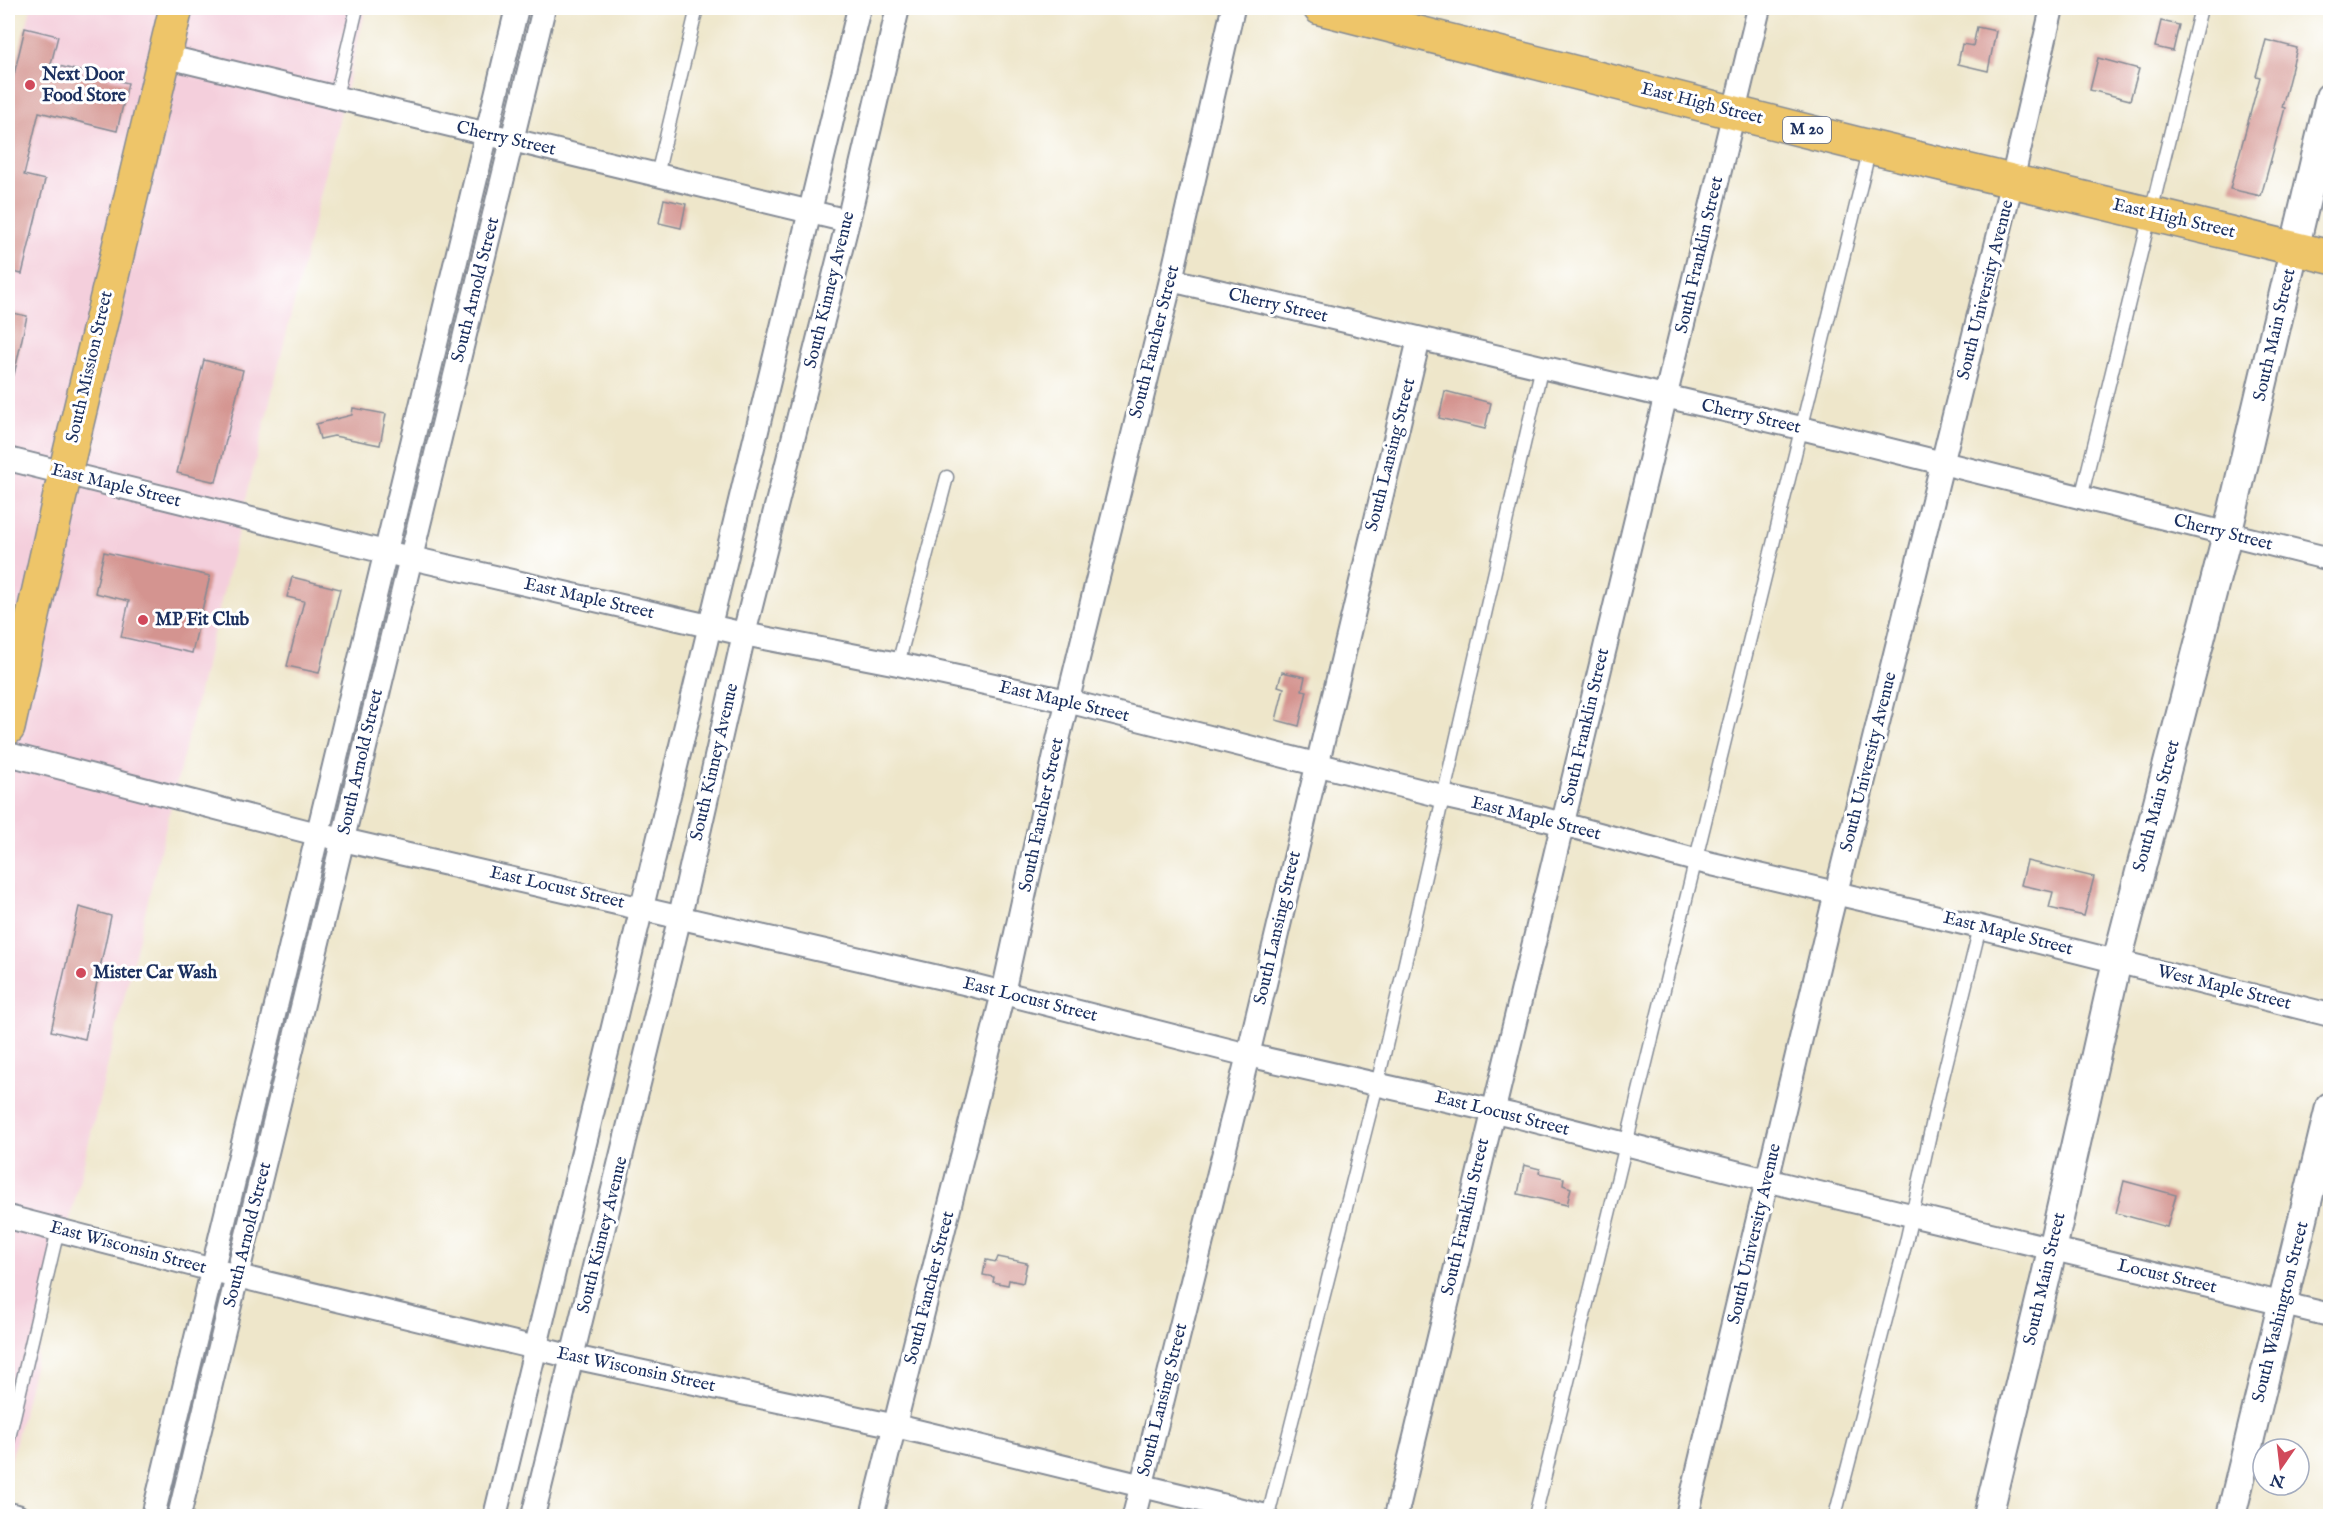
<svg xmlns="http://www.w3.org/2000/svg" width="2338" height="1524" font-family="'IM FELL English',serif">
  <rect width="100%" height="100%" fill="#fff"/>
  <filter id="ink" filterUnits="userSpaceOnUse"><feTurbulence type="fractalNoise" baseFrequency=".0167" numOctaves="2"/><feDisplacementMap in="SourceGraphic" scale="12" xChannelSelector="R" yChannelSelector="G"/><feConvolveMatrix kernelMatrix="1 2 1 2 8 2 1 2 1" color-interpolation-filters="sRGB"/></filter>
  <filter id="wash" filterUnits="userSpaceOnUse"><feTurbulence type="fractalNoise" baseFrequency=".008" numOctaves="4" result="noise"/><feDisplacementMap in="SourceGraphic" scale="24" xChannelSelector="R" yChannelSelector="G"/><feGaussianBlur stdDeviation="1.35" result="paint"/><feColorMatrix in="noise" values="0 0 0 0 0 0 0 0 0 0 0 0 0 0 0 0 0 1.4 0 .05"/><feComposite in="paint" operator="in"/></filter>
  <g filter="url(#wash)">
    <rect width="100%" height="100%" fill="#eee6ca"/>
    <polygon fill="#f4cfdc" points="31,8 366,8 8,1473 8,97"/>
    <g id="blocks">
      <g fill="#d49490">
        <polygon points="2161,21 2179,25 2173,51 2155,47"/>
        <polygon points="1977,27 1996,31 1988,71 1958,64 1962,44 1973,46"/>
        <polygon points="25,28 58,36 51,64 128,83 117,131 39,112 24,175 45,180 22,274 8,271 8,100"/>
        <polygon points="2266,40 2297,48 2282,107 2285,108 2261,196 2230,189 2260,77 2256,76"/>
        <polygon points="2098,58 2139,69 2130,100 2090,90"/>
        <polygon points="664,199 686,204 681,228 659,223"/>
        <polygon points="8,312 27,316 14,375 8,375"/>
        <polygon points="204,360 243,370 216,482 177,473"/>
        <polygon points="1445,391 1491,403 1485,429 1439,418"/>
        <polygon points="353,408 386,414 380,445 334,436 320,439 316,424 352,415"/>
        <polygon points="104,552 210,576 192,653 121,637 129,601 95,593"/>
        <polygon points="292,577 340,589 319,673 287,666 304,601 287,597"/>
        <polygon points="1282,672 1305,677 1302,690 1307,691 1299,726 1276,720 1284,688 1278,686"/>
        <polygon points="2027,861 2094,877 2084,916 2049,908 2053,892 2021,885"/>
        <polygon points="79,907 111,916 85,1039 51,1031"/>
        <polygon points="1524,1165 1540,1169 1539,1173 1564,1178 1563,1185 1571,1188 1567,1205 1518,1194"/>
        <polygon points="2124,1181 2176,1195 2167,1227 2116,1213"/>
        <polygon points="998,1257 1027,1263 1023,1283 1009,1280 1008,1285 993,1282 994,1277 983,1275 986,1260 996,1262"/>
      </g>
    </g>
  </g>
  <g filter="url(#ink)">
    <use href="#blocks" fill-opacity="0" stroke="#848a94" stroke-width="1.5"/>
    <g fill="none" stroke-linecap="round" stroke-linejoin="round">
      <defs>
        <g id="service">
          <polyline points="336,96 357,8"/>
          <polyline points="657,175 697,8"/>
          <polyline points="2081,498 2201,8"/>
          <polyline points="898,664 947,477"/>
          <polyline points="8,1442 58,1230"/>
          <polyline points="1268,1516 1377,1085 1542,366"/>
          <polyline points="1535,1516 1870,148"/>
          <polyline points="1835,1516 1906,1242 1940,1089 1980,927"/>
        </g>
        <g id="minor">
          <polyline points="164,56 848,221"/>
          <polyline points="1171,280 1801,428 2330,559"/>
          <polyline points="8,459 385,552 744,634 898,664 1067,701 1442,796 1544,819 1695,860 1980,927 2330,1015"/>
          <polyline points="8,754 317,834 964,983 1248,1055 1512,1115 1802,1189 2330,1315"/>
          <polyline points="8,1217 213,1270 573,1357 896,1426 1266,1516"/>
          <polyline points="8,1514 17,1516"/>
          <polyline points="153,1516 517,8"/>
          <polyline points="179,1516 544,8"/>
          <polyline points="495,1516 859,8"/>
          <polyline points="533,1516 680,916 744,634 848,221 898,8"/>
          <polyline points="872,1516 1003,993 1059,736 1171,280 1233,8"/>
          <polyline points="1134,1516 1248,1055 1419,339"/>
          <path d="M1396,1516C1514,1013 1638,511 1759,8"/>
          <polyline points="1687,1516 1829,921 2012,181 2052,8"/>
        </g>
        <g id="tertiary">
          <polyline points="1988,1516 2046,1276 2117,961 2227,535 2330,97"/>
          <polyline points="2231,1516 2330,1107"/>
        </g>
        <g id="primary">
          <polyline points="1320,8 1870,147 2330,257"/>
          <polyline points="8,728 65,473 176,8"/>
        </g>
      </defs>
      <use href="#service" stroke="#848a94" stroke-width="15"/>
      <use href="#minor" stroke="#848a94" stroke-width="26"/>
      <use href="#tertiary" stroke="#848a94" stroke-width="32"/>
      <use href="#primary" stroke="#848a94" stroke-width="36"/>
      <use href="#service" stroke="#fff" stroke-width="12"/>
      <use href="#minor" stroke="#fff" stroke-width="22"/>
      <use href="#tertiary" stroke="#fff" stroke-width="28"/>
      <use href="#primary" stroke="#eec569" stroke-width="33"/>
    </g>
  </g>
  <g fill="#d1495b" stroke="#fff" stroke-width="2">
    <circle cx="30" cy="85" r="6"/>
    <circle cx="143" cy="620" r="6"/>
    <circle cx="81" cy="973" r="6"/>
  </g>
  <g text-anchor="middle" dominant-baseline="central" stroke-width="6" stroke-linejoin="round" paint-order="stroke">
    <rect fill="#fff" stroke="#5f6d8e" stroke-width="1.5" x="1783" y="117" width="48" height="26" rx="4.5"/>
    <g font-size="16" font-weight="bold" fill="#1b2f5e">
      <text x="1807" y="130">M 20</text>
    </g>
    <g font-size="18" font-weight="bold" fill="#1b2f5e" stroke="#fff" text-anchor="start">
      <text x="42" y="75">Next Door<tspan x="42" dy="21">Food Store</tspan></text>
      <text x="155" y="620">MP Fit Club</text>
      <text x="93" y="973">Mister Car Wash</text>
    </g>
    <g font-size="18" fill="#1b2f5e" stroke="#fff">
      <text transform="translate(1702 104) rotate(14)">East High Street</text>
      <text transform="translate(506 139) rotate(13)">Cherry Street</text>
      <text transform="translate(2174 219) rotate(13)">East High Street</text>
      <text transform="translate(1700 255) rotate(-77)">South Franklin Street</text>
      <text transform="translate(476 290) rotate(-76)">South Arnold Street</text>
      <text transform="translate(830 290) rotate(-76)">South Kinney Avenue</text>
      <text transform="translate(1986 290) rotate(-76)">South University Avenue</text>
      <text transform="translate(1278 306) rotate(13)">Cherry Street</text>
      <text transform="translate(2275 335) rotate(-77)">South Main Street</text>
      <text transform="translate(1155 342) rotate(-76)">South Fancher Street</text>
      <text transform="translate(90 367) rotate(-77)">South Mission Street</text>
      <text transform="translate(1751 417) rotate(13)">Cherry Street</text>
      <text transform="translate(1391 455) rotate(-76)">South Lansing Street</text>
      <text transform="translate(116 486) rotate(14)">East Maple Street</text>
      <text transform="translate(2223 533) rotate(14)">Cherry Street</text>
      <text transform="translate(589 599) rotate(13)">East Maple Street</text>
      <text transform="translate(1064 702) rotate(13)">East Maple Street</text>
      <text transform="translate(1586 727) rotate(-77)">South Franklin Street</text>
      <text transform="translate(361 762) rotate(-77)">South Arnold Street</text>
      <text transform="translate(715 762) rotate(-77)">South Kinney Avenue</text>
      <text transform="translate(1869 762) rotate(-76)">South University Avenue</text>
      <text transform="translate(2157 806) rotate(-75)">South Main Street</text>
      <text transform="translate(1042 815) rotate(-78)">South Fancher Street</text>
      <text transform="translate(1536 819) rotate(14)">East Maple Street</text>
      <text transform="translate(557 888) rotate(13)">East Locust Street</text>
      <text transform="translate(1278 928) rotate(-77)">South Lansing Street</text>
      <text transform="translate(2008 934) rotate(14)">East Maple Street</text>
      <text transform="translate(2224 988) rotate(14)">West Maple Street</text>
      <text transform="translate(1030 1000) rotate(14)">East Locust Street</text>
      <text transform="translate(1502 1114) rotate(14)">East Locust Street</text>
      <text transform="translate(1466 1217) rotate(-77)">South Franklin Street</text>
      <text transform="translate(1755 1234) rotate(-77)">South University Avenue</text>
      <text transform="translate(248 1235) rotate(-76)">South Arnold Street</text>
      <text transform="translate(603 1235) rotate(-76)">South Kinney Avenue</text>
      <text transform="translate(128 1248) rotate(15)">East Wisconsin Street</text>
      <text transform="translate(2167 1277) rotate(13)">Locust Street</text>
      <text transform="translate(2045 1279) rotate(-77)">South Main Street</text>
      <text transform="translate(930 1288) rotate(-76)">South Fancher Street</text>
      <text transform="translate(2281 1312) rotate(-76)">South Washington Street</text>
      <text transform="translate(636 1370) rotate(12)">East Wisconsin Street</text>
      <text transform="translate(1163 1400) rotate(-76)">South Lansing Street</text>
    </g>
  </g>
  <rect width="2338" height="1524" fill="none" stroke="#fff" stroke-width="30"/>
  <g transform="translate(2281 1467) rotate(194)"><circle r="28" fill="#ffffff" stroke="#a4acbf" stroke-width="1.5"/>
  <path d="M0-4.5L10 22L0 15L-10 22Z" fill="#d1495b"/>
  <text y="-9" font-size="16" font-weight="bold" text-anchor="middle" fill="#1b2f5e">N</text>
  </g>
</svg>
